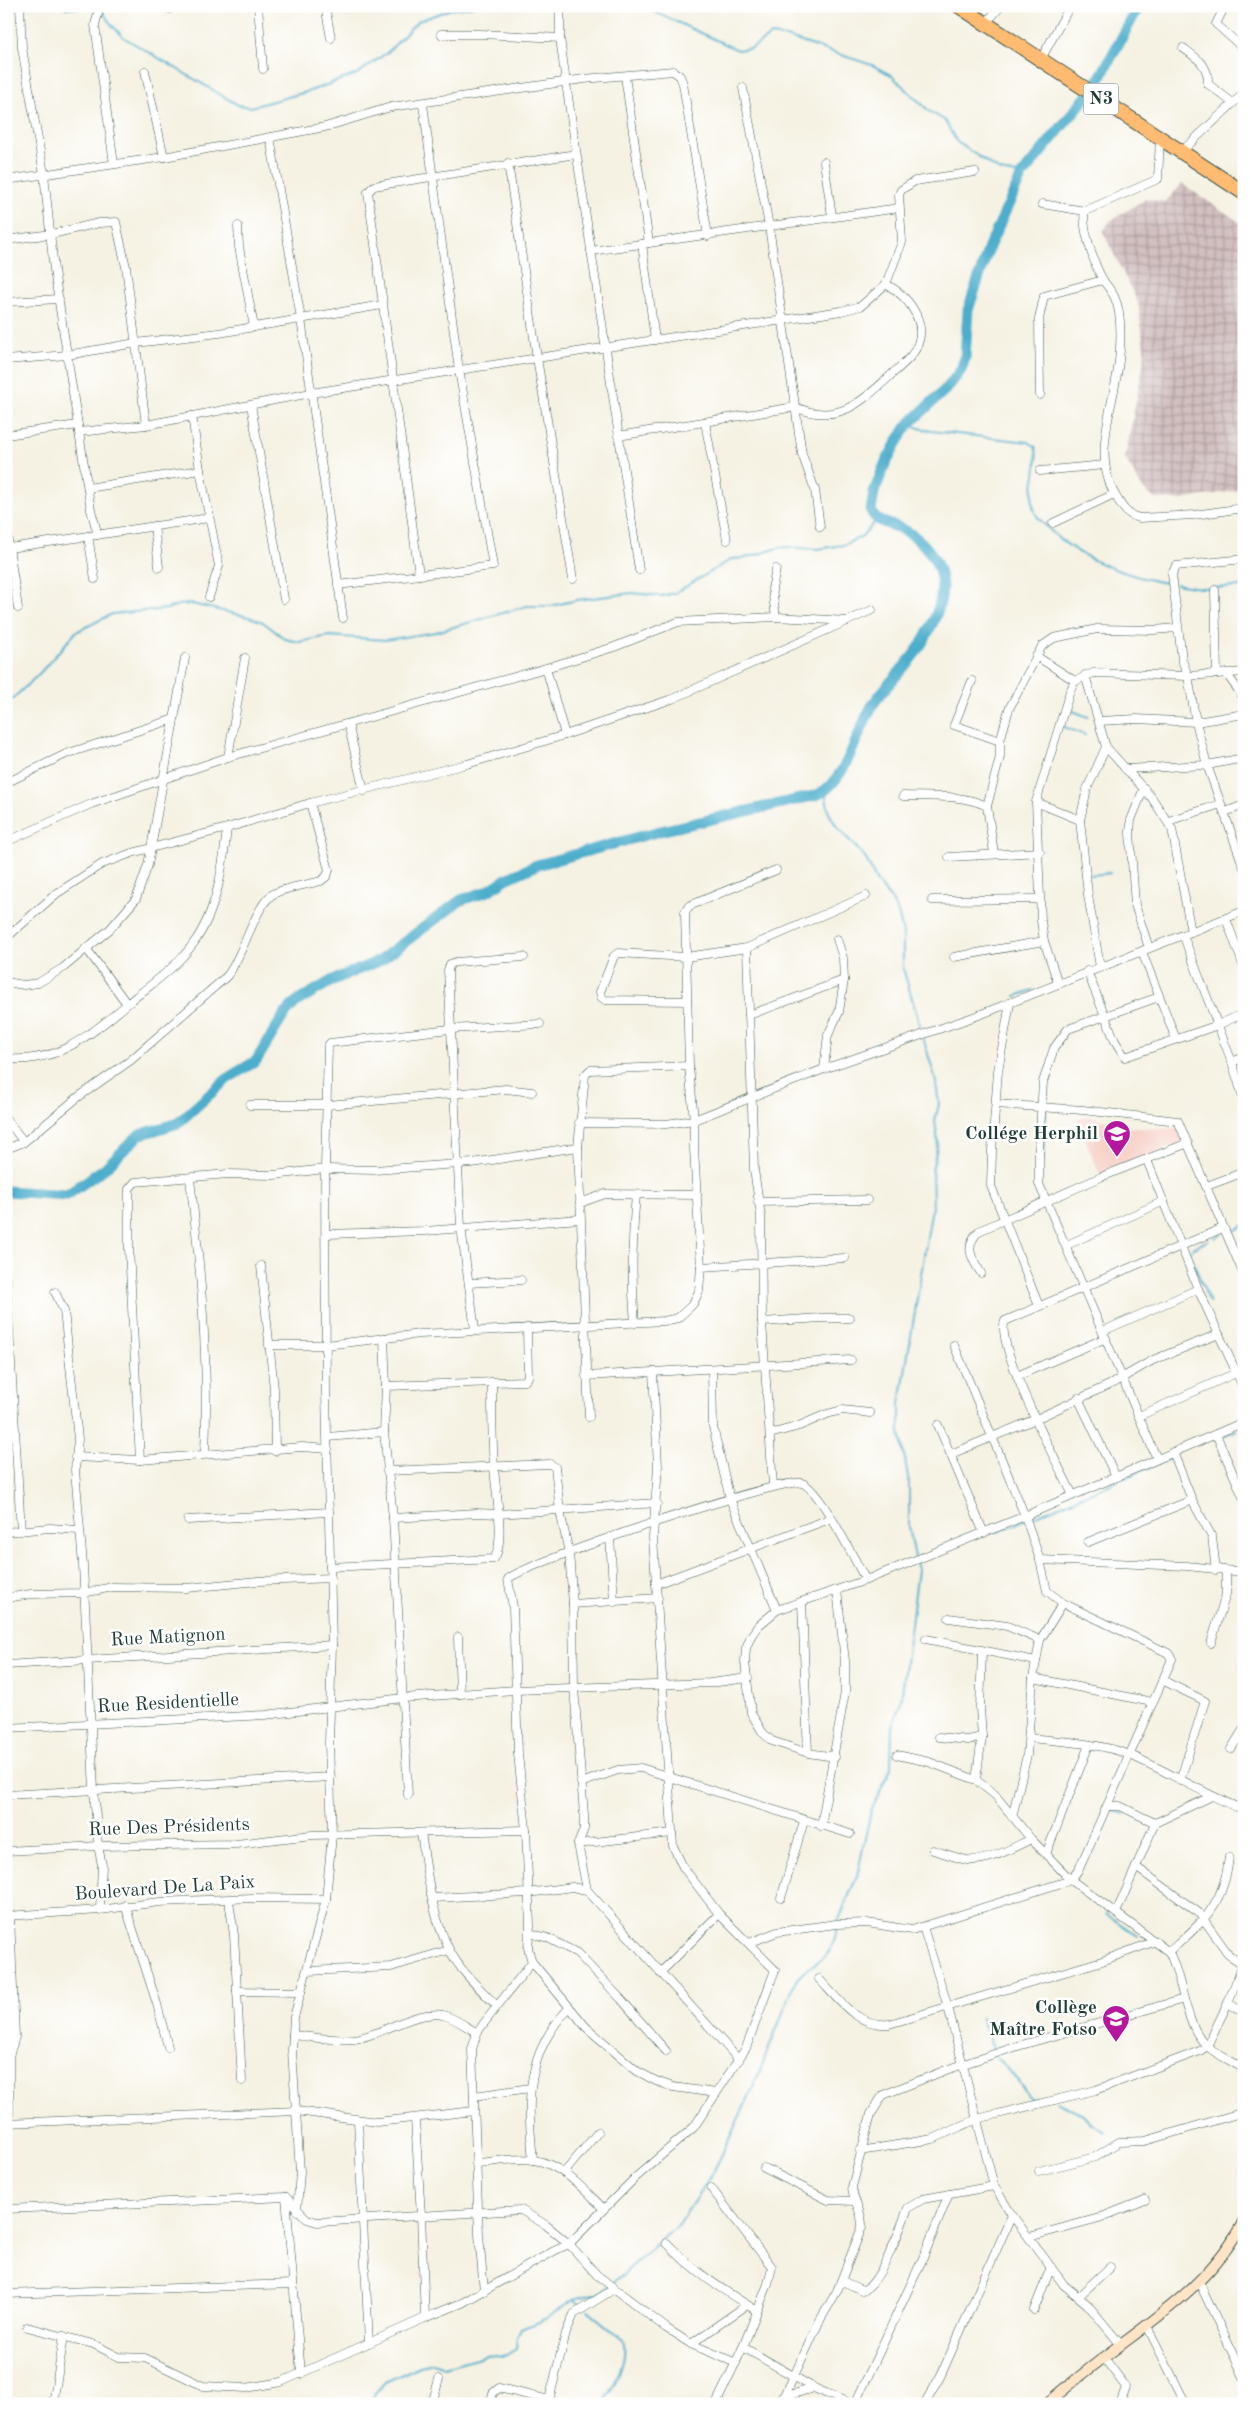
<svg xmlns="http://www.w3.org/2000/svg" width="1250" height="2410" font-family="'Old Standard TT',serif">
  <defs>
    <pattern id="industrial-grid" width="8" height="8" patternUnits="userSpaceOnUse" patternTransform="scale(1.25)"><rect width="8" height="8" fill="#d2bfc0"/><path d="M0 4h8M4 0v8" fill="none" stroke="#aa9c9d"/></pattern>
  </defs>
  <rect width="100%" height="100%" fill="#fff"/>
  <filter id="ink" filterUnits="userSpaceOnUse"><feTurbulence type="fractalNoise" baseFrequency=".02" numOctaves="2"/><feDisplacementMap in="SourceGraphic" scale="10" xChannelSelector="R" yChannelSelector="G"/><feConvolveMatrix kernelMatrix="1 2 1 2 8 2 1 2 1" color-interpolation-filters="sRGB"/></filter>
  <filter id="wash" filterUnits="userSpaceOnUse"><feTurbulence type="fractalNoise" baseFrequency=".0096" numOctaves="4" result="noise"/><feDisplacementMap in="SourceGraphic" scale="20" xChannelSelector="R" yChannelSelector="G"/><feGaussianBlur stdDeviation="1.12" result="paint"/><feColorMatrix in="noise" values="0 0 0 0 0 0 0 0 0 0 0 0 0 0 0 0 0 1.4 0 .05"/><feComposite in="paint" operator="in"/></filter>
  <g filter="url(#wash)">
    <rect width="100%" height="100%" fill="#f5f2e3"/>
    <polygon fill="#f7d1c8" points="1091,1117 1131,1128 1180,1129 1184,1141 1100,1175 1077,1118"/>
    <polygon fill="url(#industrial-grid)" points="1182,184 1244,225 1244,489 1181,500 1155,499 1142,488 1125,458 1145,355 1138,303 1103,232 1110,221 1146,199 1165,202"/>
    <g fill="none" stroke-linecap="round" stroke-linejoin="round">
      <g stroke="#4daecc" stroke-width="2">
        <polyline points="63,6 67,9 95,6"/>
        <polyline points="642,6 738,50 752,48 771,35 786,37 872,65 891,75 929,111 944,120 957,142 1000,171 1022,175"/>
        <polyline points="101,9 111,24 123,37 238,105 251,107 310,91 357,74 388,52 418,21 449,10 473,6"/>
        <path d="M908,425L931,431L1028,442L1035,446C1041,466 1029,486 1033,506C1035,516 1041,521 1048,528C1079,560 1128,577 1172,584"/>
        <polyline points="1176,584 1200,588 1244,587"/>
        <polyline points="6,705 39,674 76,632 112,614 167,609 178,605 192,604 249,617 263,622 285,639 299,642 329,636 385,640 436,632 527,606 551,606 577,600 632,593 661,596 675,593 732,559 745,558 782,547 818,549 843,545 861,537 877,520"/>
        <polyline points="1068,709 1088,717"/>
        <polyline points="1064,722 1064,727 1085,735"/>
        <polyline points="825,792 829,813 837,827 865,857 877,882 891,899 898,912 903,933 903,968 922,1033"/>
        <polyline points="1091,875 1110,873"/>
        <polyline points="1016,996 1033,990"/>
        <polyline points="1046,1105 1048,1078"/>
        <polyline points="1043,1160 1046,1110"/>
        <polyline points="1230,1234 1244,1225"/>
        <polyline points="1214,1238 1221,1235"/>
        <polyline points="1209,1240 1193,1248 1189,1253 1210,1303"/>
        <polyline points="1221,1437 1237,1430"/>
        <polyline points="1029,1519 1171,1458"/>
        <polyline points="995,1533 1025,1520"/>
        <polyline points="915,1558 909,1527 909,1482 900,1433 900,1403 933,1201 932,1171 938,1142 935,1121 939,1104 935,1077 923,1038"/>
        <polyline points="1105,1822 1111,1810 1125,1814"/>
        <polyline points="1106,1914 1138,1936"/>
        <polyline points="838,1922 857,1876 871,1811 891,1768 892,1727 901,1702 918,1570 916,1562"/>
        <polyline points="982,2018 994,2052"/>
        <polyline points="996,2057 1018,2081 1030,2099 1050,2098"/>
        <polyline points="1056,2102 1083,2115 1090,2123 1107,2132"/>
        <path d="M612,2284L678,2225L713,2173L753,2088L796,1980C816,1956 831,1966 837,1927"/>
        <polyline points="574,2299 581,2305"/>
        <path d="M587,2310L623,2340C629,2356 613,2393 600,2404"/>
        <polyline points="370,2404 375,2393 385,2382 420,2366 433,2363 444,2367 487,2355 503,2357 516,2349 517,2338 521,2329 545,2319 574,2299 601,2292 608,2287"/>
      </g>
      <path stroke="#4daecc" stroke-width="11" d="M6,1191L67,1195L105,1168L139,1135L178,1123L228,1078L256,1061L284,1015L296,1002L333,980L379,961L461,900L488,891L506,879L537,865L559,859L660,831L817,795C847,782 857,729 874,703C890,680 913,661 926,636C935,620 945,598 941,578C937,556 922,539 902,529C891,524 876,523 871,511L874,492L885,464L898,440L908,425L948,387L961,370L965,358L968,310L989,247L1022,175L1096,85L1139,6"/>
    </g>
  </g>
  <g filter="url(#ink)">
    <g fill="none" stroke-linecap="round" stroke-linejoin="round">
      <defs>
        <g id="street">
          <polyline points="20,6 22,48 44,174 54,270 91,510 98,535"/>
          <polyline points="100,6 95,25 114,164"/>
          <polyline points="170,6 170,9"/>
          <polyline points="258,6 263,69"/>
          <polyline points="325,6 331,38"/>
          <polyline points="560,6 560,38 566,83 639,570"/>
          <polyline points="1225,6 1216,24 1244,49"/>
          <polyline points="985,24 1001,6"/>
          <polyline points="441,34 481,34 560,38"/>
          <path d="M1183,48C1197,58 1209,65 1208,84L1233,103"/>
          <polyline points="1041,59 1070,6"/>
          <polyline points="145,71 164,157"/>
          <polyline points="625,76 649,243"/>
          <polyline points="743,88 769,226 802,454 815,490 820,527"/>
          <polyline points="270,137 301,319 343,618"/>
          <polyline points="1181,152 1244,93"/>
          <polyline points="824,162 832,216"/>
          <polyline points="508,163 537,358 573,579"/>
          <polyline points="6,180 164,157 325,127 391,107 584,79 673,71 680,76 683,84 708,236"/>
          <polyline points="1042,204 1085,211 1158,179 1160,138"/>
          <path d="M1085,211C1081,226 1095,267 1103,280C1106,285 1111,290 1114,296C1121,310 1121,332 1120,348C1119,398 1087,453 1118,500C1124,510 1129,516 1140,518L1194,515L1244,508"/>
          <polyline points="238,226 239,247 254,327"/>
          <polyline points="6,240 52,234 99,223 116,222 126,267 146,425"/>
          <polyline points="642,244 655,340"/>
          <polyline points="591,251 899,208"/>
          <polyline points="6,302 59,299"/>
          <polyline points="6,360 67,355 136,343 219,333 382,305"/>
          <polyline points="1040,395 1039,319 1044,296 1103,280"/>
          <polyline points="251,405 284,599"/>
          <polyline points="192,416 200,470 219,566 209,597"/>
          <polyline points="705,422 727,540"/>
          <polyline points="79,432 146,425 311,393 841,311 861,306 886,284 902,242 899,195 901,190 915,181 975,172"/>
          <polyline points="6,435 78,425"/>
          <path d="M618,436L795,407C837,425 859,404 889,377C896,370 905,363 911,356C933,328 911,298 886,284"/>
          <polyline points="1040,471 1105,465"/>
          <polyline points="88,488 200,470"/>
          <polyline points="1242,508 1244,520"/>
          <polyline points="1053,523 1114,494"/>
          <polyline points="154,526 159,567"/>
          <polyline points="6,527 18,608"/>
          <polyline points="88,536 95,579"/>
          <polyline points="9,548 209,518"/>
          <polyline points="1244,559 1176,566 1172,574 1182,660 1188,676 1196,722 1207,765 1244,868"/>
          <polyline points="419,575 368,192 374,186 576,154"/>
          <polyline points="338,585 493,566 459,370 423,104"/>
          <polyline points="1215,590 1217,674"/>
          <polyline points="776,617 772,589 776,569"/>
          <polyline points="1036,656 1075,681"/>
          <polyline points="546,668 565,735"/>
          <polyline points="1226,673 1244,698"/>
          <polyline points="1085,675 1106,747 1152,798 1172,829 1191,932"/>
          <polyline points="972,681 954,725 1000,741"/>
          <polyline points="1100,721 1136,719 1196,722 1244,714"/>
          <polyline points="348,724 364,791"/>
          <polyline points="228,757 245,658"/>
          <polyline points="1125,769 1207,765 1244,758"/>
          <polyline points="6,783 66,754 174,719"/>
          <polyline points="1144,788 1131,820 1130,833 1135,905 1149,948"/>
          <path d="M903,796C931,797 961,794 987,806"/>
          <polyline points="1036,802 1080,820"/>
          <polyline points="1225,812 1244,805"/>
          <polyline points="1168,821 1221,804"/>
          <polyline points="6,842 91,804 228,757 546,668 614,647 678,622 776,617 848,621"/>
          <polyline points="994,853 987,806 1000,757 1000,741 1009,709 1042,646 1054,638 1097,629 1154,630 1177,628"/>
          <polyline points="949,857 1040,852"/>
          <polyline points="932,900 1039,899"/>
          <polyline points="1226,919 1244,967"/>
          <polyline points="1183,935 1232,1062 1244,1100"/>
          <polyline points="6,938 56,894 102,864 132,853 227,828 310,803 467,764 565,735 672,699 872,610"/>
          <polyline points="86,948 127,1004"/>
          <polyline points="747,948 754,1170 761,1216 762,1322 773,1486"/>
          <polyline points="1142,952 1176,1039"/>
          <polyline points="954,957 1044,941"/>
          <polyline points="1100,967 1088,895 1080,820 1087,789 1106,747"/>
          <polyline points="1087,971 1115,1041 1125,1057 1218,1025 1244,1013"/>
          <polyline points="6,982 24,985 38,983 63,968 110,929 136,899 148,865 185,658"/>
          <polyline points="1058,983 1044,941 1041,921 1036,802 1070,691 1075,681 1093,673 1188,676 1244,672"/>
          <polyline points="687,1001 605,1000 601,997 600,992 614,956 618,953 686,957 747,948 866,896"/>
          <polyline points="1010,1003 998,1071 992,1150 991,1186 1039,1306"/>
          <polyline points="749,1015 844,980"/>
          <path d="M6,1058C23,1062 51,1056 66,1048C92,1035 114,1015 137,996C157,980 178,965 193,944C217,912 223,867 227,828"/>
          <polyline points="1232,1062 1244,1057"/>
          <polyline points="824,1069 828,1035 839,1012 844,980 843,958 837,939"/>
          <polyline points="996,1104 1083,1110 1178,1121 1244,1275"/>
          <polyline points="250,1105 328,1105 506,1089 532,1092"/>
          <polyline points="6,1119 24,1142"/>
          <polyline points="579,1123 666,1124 694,1120 824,1069 979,1015 1244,911"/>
          <path d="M6,1149L24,1142L77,1098L131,1060L227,976C243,957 256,901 275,893C289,887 306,885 321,881L327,876L329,870L310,803"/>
          <polyline points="1147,1160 1198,1289 1244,1389"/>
          <path d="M190,1179C201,1268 209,1364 205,1453"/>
          <polyline points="1207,1186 1244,1172"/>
          <polyline points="758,1202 867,1200"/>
          <polyline points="580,1203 605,1194 697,1195"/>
          <polyline points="327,1234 425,1231 580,1219"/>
          <polyline points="1067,1245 1164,1201"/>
          <polyline points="261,1266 274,1389 275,1451"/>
          <polyline points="701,1267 845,1258"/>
          <path d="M981,1273C971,1258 964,1246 979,1231L1101,1177L1188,1143"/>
          <polyline points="6,1279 21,1531"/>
          <polyline points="469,1283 521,1280"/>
          <polyline points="55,1292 64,1311 78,1439 75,1470 83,1565 94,1790 98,1846 102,1865 100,1910"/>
          <polyline points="762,1322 821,1318 850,1318"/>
          <path d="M635,1323C631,1279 632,1238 636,1195"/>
          <polyline points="475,1330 461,1227 448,970 450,964 456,962 524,957"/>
          <polyline points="1103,1331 1198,1289"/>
          <polyline points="384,1338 386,1386 384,1432 393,1518 408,1795"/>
          <polyline points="269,1345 326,1345 420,1334 664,1321 678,1318 693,1304 699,1291 701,1267 694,1149 694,1120 689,1066 685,912 689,906 776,870"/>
          <polyline points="712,1370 713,1427 730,1499 777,1610"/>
          <polyline points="586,1376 851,1360"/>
          <polyline points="1017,1376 1106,1338"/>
          <polyline points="386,1386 525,1381 528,1377 527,1328"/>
          <polyline points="1078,1398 1116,1477"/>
          <polyline points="1139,1416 1236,1373"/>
          <polyline points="589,1417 578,1147 585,1075 590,1070 689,1066"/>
          <polyline points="938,1425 984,1533"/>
          <polyline points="770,1434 799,1426 827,1414 842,1410 870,1413"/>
          <polyline points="1216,1434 1244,1499"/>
          <polyline points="328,1437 384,1432"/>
          <polyline points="951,1454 1036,1419 1113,1383 1153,1360 1219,1334"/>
          <polyline points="75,1457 140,1460 302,1447 328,1449"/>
          <polyline points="1157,1459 1039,1184 1039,1148 1043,1082 1054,1048 1068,1029 1159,997"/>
          <polyline points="140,1460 129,1249 129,1189 135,1182 228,1174 274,1175 325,1169 374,1170 472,1163 578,1147"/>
          <polyline points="387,1471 550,1464 555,1467 560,1511 569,1553 573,1604 574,1688 584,1815 584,1829 578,1844 587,1890"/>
          <path d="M1073,1495C1060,1470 994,1343 1005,1321L1223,1228"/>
          <polyline points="1192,1500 1212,1537 1216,1570"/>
          <polyline points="393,1518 477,1513 499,1514 657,1503"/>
          <polyline points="188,1520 329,1512"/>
          <polyline points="6,1532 50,1528 78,1530"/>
          <polyline points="610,1537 614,1602"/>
          <polyline points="1088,1542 1192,1500 1173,1452"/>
          <polyline points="1040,1560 1187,1566 1244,1572"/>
          <path d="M330,1567L494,1559C506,1542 495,1488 494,1467C492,1439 492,1410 492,1382"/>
          <polyline points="656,1584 832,1518"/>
          <polyline points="6,1598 31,1594 83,1593 113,1587 187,1588 258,1581 331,1578"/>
          <polyline points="802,1602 808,1753"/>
          <polyline points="573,1604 658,1598"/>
          <polyline points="949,1618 1007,1626 1040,1640"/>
          <polyline points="458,1637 460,1694"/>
          <polyline points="926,1639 1036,1661"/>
          <polyline points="1211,1643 1226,1594 1226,1571"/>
          <polyline points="6,1665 332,1645"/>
          <polyline points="1033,1678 1152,1702"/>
          <polyline points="1162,1680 1205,1701 1180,1781"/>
          <polyline points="6,1728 265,1715 403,1698 515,1690 710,1683 748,1678"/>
          <polyline points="939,1737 968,1740 982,1737"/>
          <path d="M1029,1738C1061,1741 1100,1743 1130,1755C1169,1772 1204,1794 1244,1810"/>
          <polyline points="1231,1749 1244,1728"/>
          <path d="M897,1755L929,1762L976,1780L995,1795L1031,1839L1071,1880L1169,1952C1183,1979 1184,2025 1207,2046C1217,2055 1232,2061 1244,2069"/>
          <polyline points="835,1757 808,1753 772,1741 763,1733 751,1713 745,1662 746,1648 751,1636 758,1626 777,1610 866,1580 1025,1516 1244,1422"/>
          <polyline points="976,1780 982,1737 980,1708 982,1651"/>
          <polyline points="581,1783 618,1770 641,1768 850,1834"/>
          <polyline points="6,1795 331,1777"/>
          <polyline points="1107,1806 1120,1806 1155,1823"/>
          <polyline points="1012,1817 1027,1755 1033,1678 1040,1640 1063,1603"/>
          <polyline points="821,1826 845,1692 845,1661 837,1590"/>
          <path d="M421,1833C427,1871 431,1914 449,1949C460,1971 479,1988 496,2005"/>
          <polyline points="578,1844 672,1833"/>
          <path d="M933,1850C944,1853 956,1858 967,1860C989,1862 1012,1848 1031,1839"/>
          <polyline points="6,1851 98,1846 236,1844 312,1835 526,1830"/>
          <polyline points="1046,1854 1089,1745"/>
          <polyline points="1136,1867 1199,1913 1229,1955 1244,1965"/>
          <polyline points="433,1898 528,1893 572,1887 587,1890 739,2060"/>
          <polyline points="781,1898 804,1821"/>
          <polyline points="229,1901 234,1935 242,2081"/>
          <polyline points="125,1905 157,2004 168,2047"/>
          <polyline points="1116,1913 1155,1823 1210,1797"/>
          <polyline points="6,1916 100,1910 159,1902 252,1898 326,1899"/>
          <polyline points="923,1927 948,2007 994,2186 1012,2215 1064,2285 1087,2304 1121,2345"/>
          <polyline points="529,1933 548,1938 577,1953 621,1999 666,2051"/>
          <polyline points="749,1943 777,1932 836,1924 867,1923 912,1930 1071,1880 1079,1869 1172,1659 1168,1653 1063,1603 1047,1591 1040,1560 1025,1516 954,1345"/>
          <path d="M1169,1952C1203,1921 1224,1906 1229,1857"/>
          <polyline points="308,1971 391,1967 449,1950"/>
          <polyline points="660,1973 719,1914"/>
          <path d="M819,1979C839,2000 857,2027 889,2024L1102,1961L1156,1941"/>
          <polyline points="237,1991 301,1992"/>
          <polyline points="1228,2003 1244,2013"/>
          <path d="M293,2035C313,2037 334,2041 354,2039C381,2036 416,2009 443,2015C455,2018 467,2027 477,2033"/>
          <path d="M716,2093L673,2087L656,2081L637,2071L586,2027L532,1962L528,1948L530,1926L526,1830L518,1754L513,1607L508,1579C524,1563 785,1476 802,1483C820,1489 855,1561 866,1580"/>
          <polyline points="474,2096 530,2088"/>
          <polyline points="415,2119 421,2215 425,2318"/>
          <polyline points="358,2120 369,2343"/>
          <polyline points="6,2123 297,2111 377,2122 474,2111"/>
          <polyline points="9,2123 9,2056 15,2037 10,1916"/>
          <polyline points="860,2151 933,2139 977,2119 1096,2090 1200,2051 1207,2046 1228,2003 1244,1961"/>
          <path d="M533,2160C527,2100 525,2054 569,2008"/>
          <path d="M476,2163C494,2162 516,2157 534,2160C563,2165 583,2189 603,2208"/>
          <polyline points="764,2168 828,2200 855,2201"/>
          <polyline points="1039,2171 1095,2157 1119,2142 1145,2141 1244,2112"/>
          <polyline points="564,2173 598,2132"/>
          <polyline points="711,2188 772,2267 768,2284 743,2347 716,2404"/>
          <polyline points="286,2197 307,2219 317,2222 521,2210 546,2225 569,2244 597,2275 666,2328 691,2344 736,2363"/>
          <polyline points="286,2197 301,2374"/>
          <polyline points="6,2209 286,2197"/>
          <polyline points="297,2211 300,2172 292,2051 294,2017 326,1899 332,1835 329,1743 332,1645 326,1393 325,1169 328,1046 330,1043 450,1029 540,1024"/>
          <polyline points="1029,2237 1099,2218 1145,2200"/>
          <path d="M667,2243C693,2272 725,2291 757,2311"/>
          <path d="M842,2281L862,2290C879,2288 902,2224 908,2208L923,2199L994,2186"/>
          <polyline points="1199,2282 1244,2377"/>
          <polyline points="484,2291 479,2235 472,2049 477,2033 484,2023 532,1962"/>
          <polyline points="6,2294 293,2284"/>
          <polyline points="1079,2296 1110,2267"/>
          <polyline points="1034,2310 1051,2267"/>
          <polyline points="1147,2326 1186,2404"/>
          <polyline points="27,2327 93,2344 119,2357 145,2358 203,2386 246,2388 281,2382 425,2318 462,2303 554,2251 569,2244 635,2178 694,2127 746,2048 775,1970 719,1914 683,1867 673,1846 653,1538 658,1466 653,1372"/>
          <polyline points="691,2344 747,2305"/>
          <polyline points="743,2347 814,2388 851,2404"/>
          <polyline points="1104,2358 1126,2387 1120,2404"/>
          <polyline points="783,2397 814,2388"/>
          <polyline points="53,2404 64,2336"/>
          <polyline points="432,2404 439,2379"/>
          <polyline points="490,2404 493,2393 499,2388 549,2400"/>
          <polyline points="548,2404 566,2333 574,2314 614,2289"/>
          <path d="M781,2404L819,2322L837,2291L862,2227C863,2212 853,2202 852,2187L871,2114L883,2095L946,2070L1018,2046L1184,1999"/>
          <polyline points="855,2404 923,2258 949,2194"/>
          <polyline points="925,2404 941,2375 1012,2215"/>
        </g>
        <path id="secondary" d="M1047,2404C1071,2383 1096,2363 1122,2344C1169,2309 1217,2274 1244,2220"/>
        <polyline id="highway" points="959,6 1244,193"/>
      </defs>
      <use href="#street" stroke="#3f584e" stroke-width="9"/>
      <use href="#secondary" stroke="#3f584e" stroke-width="12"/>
      <use href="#highway" stroke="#3f584e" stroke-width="16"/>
      <use href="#street" stroke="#fff" stroke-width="8"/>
      <use href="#secondary" stroke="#ffe4c6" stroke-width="10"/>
      <use href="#highway" stroke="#ffbb71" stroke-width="14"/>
    </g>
  </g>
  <defs>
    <symbol id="school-pin" viewBox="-11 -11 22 30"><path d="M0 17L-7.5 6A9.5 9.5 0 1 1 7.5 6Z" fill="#b5179e" stroke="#fff"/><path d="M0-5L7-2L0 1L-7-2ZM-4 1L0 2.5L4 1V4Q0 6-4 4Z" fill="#fff"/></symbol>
  </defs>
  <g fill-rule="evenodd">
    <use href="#school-pin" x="1101" y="1118" width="32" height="43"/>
    <use href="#school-pin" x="1100" y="2003" width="32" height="43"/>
  </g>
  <g text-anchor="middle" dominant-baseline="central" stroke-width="5" stroke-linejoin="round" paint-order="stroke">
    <rect fill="#fff" stroke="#627771" stroke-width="1" x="1083.5" y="83.5" width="35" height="31" rx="4"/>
    <g font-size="18" font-weight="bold" fill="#1f3d34">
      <text x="1101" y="99">N3</text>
    </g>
    <g font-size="19" font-weight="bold" fill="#1f3d34" stroke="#fff" text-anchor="end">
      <text x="1098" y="1134">Collége Herphil</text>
      <text x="1097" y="2008">Collège<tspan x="1097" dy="22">Maître Fotso</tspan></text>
    </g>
    <g font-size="19" fill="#1f3d34" stroke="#fff">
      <text transform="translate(168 1638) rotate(-3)">Rue Matignon</text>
      <text transform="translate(168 1704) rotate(-3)">Rue Residentielle</text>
      <text transform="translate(169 1828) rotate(-2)">Rue Des Présidents</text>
      <text transform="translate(165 1889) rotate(-4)">Boulevard De La Paix</text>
    </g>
  </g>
  <rect width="1250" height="2410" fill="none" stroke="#fff" stroke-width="25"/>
</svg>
